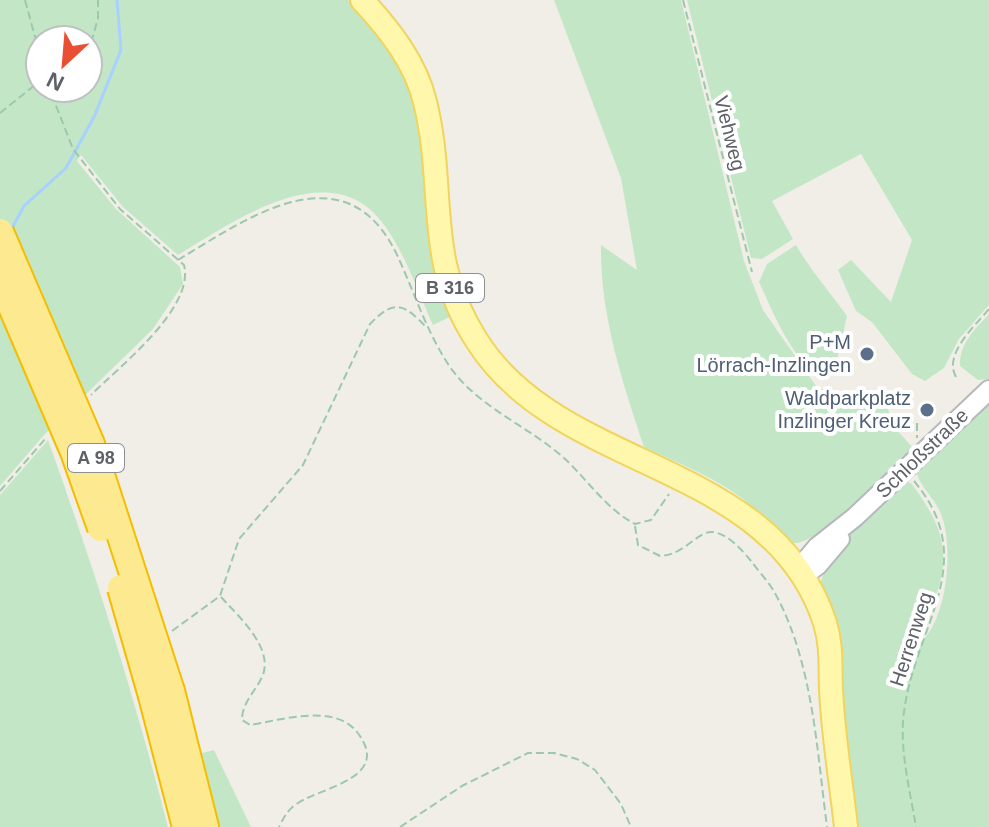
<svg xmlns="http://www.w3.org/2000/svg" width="989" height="827" font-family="Helvetica,sans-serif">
  <rect width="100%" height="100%" fill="#f0eee6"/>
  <g fill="#c3e7c6" fill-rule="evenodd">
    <path d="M0,0H348L380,32L400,64L415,100L456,314L433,325C418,292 406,256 385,226C332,150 233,222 178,255L123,207L81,155L77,161L116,209L180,267L183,284L153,329L45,434L0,486ZM40,40H88V88H40Z"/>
    <path d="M554,0H681L744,261L763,310L816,386L850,401L885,400L894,427L915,450C896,468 816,546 794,543C775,540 758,510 743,499C713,476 678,463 644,447C622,381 600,315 601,245L637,270L621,178Z"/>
    <polygon points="687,0 989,0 989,305 959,339 944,368 925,381 912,374 872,322 856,311 838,270 851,260 891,302 912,240 861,154 772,201 793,239 762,259 751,258"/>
    <path d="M796,245C811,271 830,292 847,316L837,360L826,377C793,366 773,311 759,282L767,264Z"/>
    <path d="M989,314V379L978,380L960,366C959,344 975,329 989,314Z"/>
    <path d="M989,399V827H855L820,584C833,543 871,509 903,482L911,483C940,522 953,550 935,598C929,614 920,628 917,645C948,624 954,546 941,514C935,498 919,487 916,470Z"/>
    <path d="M48,440C94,568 134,695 168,827H0V495Z"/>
    <polygon points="214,750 251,827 219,827 202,753"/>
  </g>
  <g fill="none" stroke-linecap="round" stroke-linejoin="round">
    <polyline stroke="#a7d1ff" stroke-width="3" points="11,230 24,206 66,168 94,117 121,50 117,0"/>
    <defs>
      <g id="minor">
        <polyline points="802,577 806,560 817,547 855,517 989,390"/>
        <polyline points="802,577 818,565 840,539"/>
      </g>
      <path id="major" d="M362,0C389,29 416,63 425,102C447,190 423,258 477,341C560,473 772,459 825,623C832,646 830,665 831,689C833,735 841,781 846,827"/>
      <g id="highway">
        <polyline points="171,691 205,827"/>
        <polyline points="152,696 186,827"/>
      </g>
    </defs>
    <use href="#minor" stroke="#b6b8bd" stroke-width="22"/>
    <use href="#major" stroke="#f1d45d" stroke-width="26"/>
    <use href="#highway" stroke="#f5bd00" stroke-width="30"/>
    <g stroke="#9cc8ac" stroke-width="2" stroke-dasharray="8 4" stroke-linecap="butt">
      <polyline points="25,0 40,55"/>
      <polyline points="683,0 752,272"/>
      <polyline points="88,54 98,18 98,0"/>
      <polyline points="49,88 54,102"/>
      <path d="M70,88L55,103L73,149L120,209L184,265C195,308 119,367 91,395"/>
      <polyline points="0,113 40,81"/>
      <path d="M178,260C249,217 347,147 398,257C415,294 427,333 450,367C478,407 528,426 564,458C587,479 606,509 635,524L651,520L669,494"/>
      <path d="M956,377C943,354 975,326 989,309"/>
      <polyline points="917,423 917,438"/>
      <path d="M914,481C982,562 915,625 904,712C899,749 910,790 916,827"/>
      <polyline points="0,491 46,438"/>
      <path d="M635,526L638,545L660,556C685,555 698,530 713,532C728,534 742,550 751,561C759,572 770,583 776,595C813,664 817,751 827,827"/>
      <path d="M221,597C238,616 277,650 261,679C254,693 242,703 242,720L250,725C281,720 334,703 357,732C393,778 322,787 298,803C288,809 284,817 279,827"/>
      <path d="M172,631L220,596L239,539L303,465L370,324C395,298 404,304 427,328"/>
      <polyline points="400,827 462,786 528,753 554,753 577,759 595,770 621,804 631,827"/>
    </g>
    <use href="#minor" stroke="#fff" stroke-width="18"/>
    <use href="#major" stroke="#fff8ac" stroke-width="22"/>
    <use href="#highway" stroke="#fdea90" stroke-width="26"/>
    <defs>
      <g id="highway-bridge">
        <polyline points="0,232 91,444 171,691"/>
        <polyline points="0,279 74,452 101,528"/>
        <polyline points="121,588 152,696"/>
      </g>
    </defs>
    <use href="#highway-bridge" stroke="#f5bd00" stroke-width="30" stroke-linecap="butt"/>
    <use href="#highway-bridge" stroke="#fdea90" stroke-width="26"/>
  </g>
  <g fill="#5c6f8a" stroke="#fff" stroke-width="3">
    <circle cx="867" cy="354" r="8"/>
    <circle cx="927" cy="410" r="8"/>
  </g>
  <g text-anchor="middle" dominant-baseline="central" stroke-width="8" stroke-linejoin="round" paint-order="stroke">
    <g fill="#fff" stroke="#8e9094" stroke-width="2">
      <rect x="416" y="274" width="68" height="28" rx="6"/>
      <rect x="68" y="444" width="56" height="28" rx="6"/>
    </g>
    <g font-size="18" font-weight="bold" fill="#5e6166">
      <text x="450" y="288">B 316</text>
      <text x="96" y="458">A 98</text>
    </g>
    <g font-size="20" fill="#5e6166" stroke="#fff">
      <text transform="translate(730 133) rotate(76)">Viehweg</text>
      <text transform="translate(922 453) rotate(-44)">Schloßstraße</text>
      <text transform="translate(911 639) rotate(-72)">Herrenweg</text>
    </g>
    <g font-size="20" fill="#4e5e75" stroke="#fff" text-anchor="end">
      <text x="851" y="342">P+M<tspan x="851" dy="23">Lörrach-Inzlingen</tspan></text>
      <text x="911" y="398">Waldparkplatz<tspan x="911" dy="23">Inzlinger Kreuz</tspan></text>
    </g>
  </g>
  <g transform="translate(64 64) rotate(206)"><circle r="38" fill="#ffffff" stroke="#bfc0c2" stroke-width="2"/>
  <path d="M0-6L14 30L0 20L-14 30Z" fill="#e95033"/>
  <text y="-12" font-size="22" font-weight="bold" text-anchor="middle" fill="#5e6166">N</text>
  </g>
</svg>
